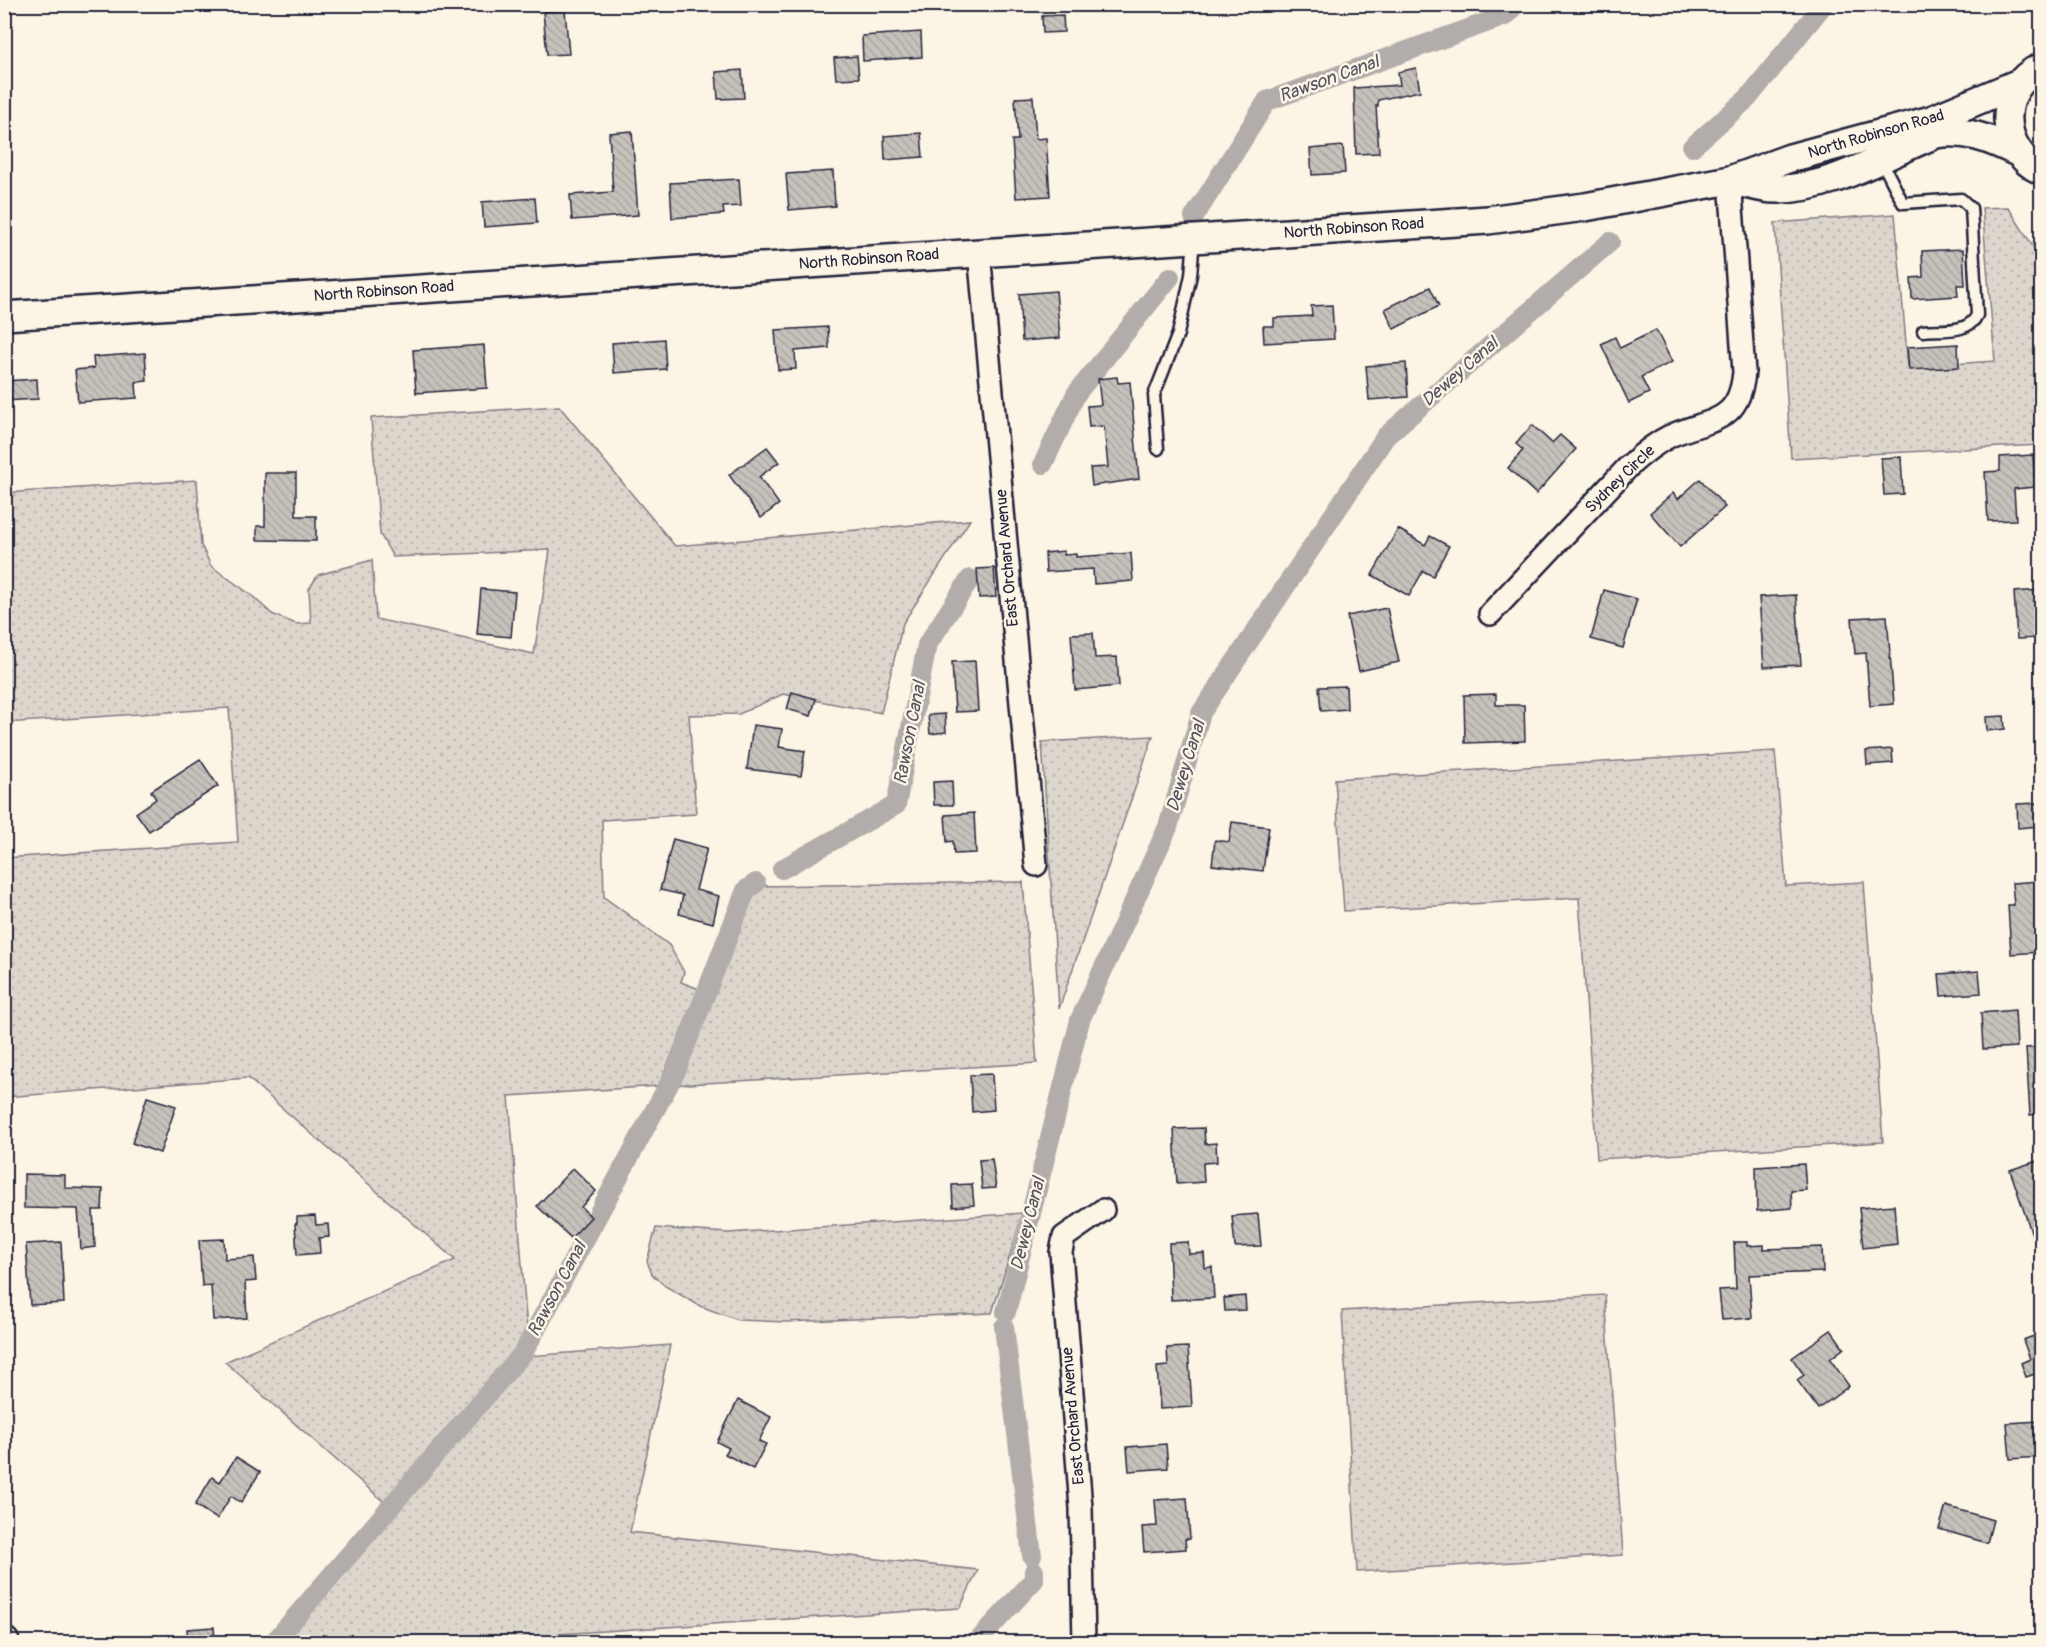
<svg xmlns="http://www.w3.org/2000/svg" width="2046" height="1647" font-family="Pangolin,sans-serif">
  <defs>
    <pattern id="grass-dots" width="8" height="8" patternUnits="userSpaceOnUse" patternTransform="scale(1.5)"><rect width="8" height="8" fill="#dcd6cc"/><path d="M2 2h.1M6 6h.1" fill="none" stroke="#bcb7b0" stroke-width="1.8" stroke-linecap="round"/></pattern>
    <pattern id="building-back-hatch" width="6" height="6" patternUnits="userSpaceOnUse" patternTransform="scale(1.5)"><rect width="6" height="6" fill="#c6c1bb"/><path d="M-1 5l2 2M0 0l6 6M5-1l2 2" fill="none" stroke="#aaa6a2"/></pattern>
  </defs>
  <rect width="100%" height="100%" fill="#fcf5e5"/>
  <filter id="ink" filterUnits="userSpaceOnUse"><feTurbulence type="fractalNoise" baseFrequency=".0167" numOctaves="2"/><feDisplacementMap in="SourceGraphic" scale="12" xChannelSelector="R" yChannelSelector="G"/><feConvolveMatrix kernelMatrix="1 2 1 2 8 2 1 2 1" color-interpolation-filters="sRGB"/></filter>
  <g filter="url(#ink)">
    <g fill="url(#grass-dots)" stroke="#7f7c84" stroke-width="1.5">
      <polygon points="2008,207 2039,256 2041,445 1791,458 1775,223 1895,214 1908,367 1995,361 1982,208"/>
      <polygon points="559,406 675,546 970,520 903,623 881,713 783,694 739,714 689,715 696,814 602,820 604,897 669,945 684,972 681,982 699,989 659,1086 509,1096 529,1356 670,1345 630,1532 978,1570 960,1608 558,1634 558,1642 285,1642 393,1510 225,1362 455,1260 248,1078 5,1097 5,858 238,842 229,708 5,723 5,493 197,480 201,545 211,566 250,594 272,614 296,624 311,623 309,589 318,575 372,560 376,619 534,654 550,550 393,557 380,534 371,418"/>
      <polygon points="1153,736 1059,1009 1042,742"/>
      <polygon points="1775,751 1786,886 1864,882 1883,1142 1597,1159 1579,898 1344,911 1335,779"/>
      <polygon points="1023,882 1037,1063 673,1085 758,886"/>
      <polygon points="1023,1213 992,1313 787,1322 738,1320 700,1306 665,1286 652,1274 647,1261 656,1228 728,1233"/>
      <polygon points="1605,1295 1623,1555 1357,1572 1342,1311"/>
    </g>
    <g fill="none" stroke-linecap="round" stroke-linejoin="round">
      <g stroke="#b2adab" stroke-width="20">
        <polyline points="1692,147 1748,98 1824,4"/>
        <polyline points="1194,217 1267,101 1505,16 1516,4"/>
        <polyline points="1043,464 1076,394 1170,277"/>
        <polyline points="782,869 896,805 927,645 970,579"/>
        <polyline points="1006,1312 1080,1020 1168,827 1201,713 1386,436 1610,242"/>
        <polyline points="1004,1327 1032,1556"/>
        <polyline points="274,1642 523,1353 675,1073 746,890 756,883"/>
        <polyline points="977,1642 1034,1580 1034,1571"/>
      </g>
    </g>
    <g fill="url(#building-back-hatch)" stroke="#22223b" stroke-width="1.5">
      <polygon points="565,10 569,54 547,55 543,12"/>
      <polygon points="1063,15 1064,32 1043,33 1042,16"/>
      <polygon points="921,32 922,57 863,61 862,36"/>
      <polygon points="857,56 859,78 836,79 834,58"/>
      <polygon points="1416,68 1420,91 1378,100 1378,106 1376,106 1379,153 1356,154 1354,88 1400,85 1398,72"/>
      <polygon points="742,70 744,98 718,99 716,72"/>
      <polygon points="1033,97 1036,139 1046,138 1050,196 1016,198 1012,140 1018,140 1015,98"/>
      <polygon points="632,131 638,215 572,220 570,195 613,192 609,133"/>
      <polygon points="921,133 923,157 885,160 884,136"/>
      <polygon points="1343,146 1345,173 1312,175 1310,149"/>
      <polygon points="833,171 835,206 789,210 786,174"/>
      <polygon points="739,179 741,206 723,207 724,214 672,218 670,183"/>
      <polygon points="535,198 537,223 484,227 482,202"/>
      <polygon points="1963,249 1965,285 1957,285 1958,296 1912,299 1911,278 1923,277 1922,251"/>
      <polygon points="1430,287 1439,306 1394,329 1385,309"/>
      <polygon points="1056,291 1060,338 1022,341 1019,294"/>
      <polygon points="1332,305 1334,339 1264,343 1263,326 1274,326 1274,318 1312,316 1311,306"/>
      <polygon points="828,327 829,348 795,351 796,369 778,370 775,330"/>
      <polygon points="1656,330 1672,362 1641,377 1649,393 1629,403 1601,344 1615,337 1620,348"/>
      <polygon points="664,339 666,369 614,373 612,343"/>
      <polygon points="1958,344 1959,367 1909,370 1907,347"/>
      <polygon points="484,345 487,388 416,393 413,350"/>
      <polygon points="145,353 147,381 136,382 137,398 78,402 75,370 94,368 93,357"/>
      <polygon points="1406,363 1408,397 1369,400 1366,366"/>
      <polygon points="1117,377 1118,383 1130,382 1139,479 1092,486 1090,468 1108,467 1104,426 1089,427 1087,406 1101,405 1098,379"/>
      <polygon points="37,379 38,399 4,401 4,381"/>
      <polygon points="1532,425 1552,443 1560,435 1576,449 1536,494 1508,468 1523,450 1516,444"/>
      <polygon points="767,447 779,462 759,477 779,504 761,518 729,475"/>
      <polygon points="2033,455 2035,487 2014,489 2016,520 1988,521 1985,472 2000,471 2000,457"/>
      <polygon points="1901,457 1903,494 1884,495 1881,458"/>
      <polygon points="265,473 296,473 296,516 316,516 316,541 257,540 257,526 265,526"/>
      <polygon points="1700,479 1725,507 1680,547 1650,513 1673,493 1678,499"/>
      <polygon points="1398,529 1425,545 1430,536 1449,546 1433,576 1423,571 1409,596 1372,575"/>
      <polygon points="1064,551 1064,555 1076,554 1076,557 1131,553 1133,581 1094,584 1093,569 1046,572 1045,553"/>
      <polygon points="994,568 996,597 979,598 977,569"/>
      <polygon points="481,589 515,592 511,637 477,634"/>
      <polygon points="1604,590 1637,599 1623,648 1591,639"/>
      <polygon points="2042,590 2042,638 2017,639 2014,592"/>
      <polygon points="1796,595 1801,665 1764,667 1759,597"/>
      <polygon points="1387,608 1399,662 1359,671 1347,616"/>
      <polygon points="1887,616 1894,704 1870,706 1866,653 1855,654 1852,618"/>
      <polygon points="1093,633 1095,658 1117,657 1119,686 1075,690 1071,634"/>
      <polygon points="975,661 978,711 955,712 952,662"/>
      <polygon points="1346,686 1347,709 1321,711 1319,687"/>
      <polygon points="792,692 816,699 811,716 787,709"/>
      <polygon points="1496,694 1496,705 1524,705 1525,741 1465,743 1464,695"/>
      <polygon points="945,714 946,732 930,734 928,715"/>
      <polygon points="2004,716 2005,729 1987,731 1986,717"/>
      <polygon points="753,725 782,729 779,747 805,751 801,776 747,769"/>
      <polygon points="1892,749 1893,763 1867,765 1866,751"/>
      <polygon points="200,759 218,786 149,831 136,813 156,799 151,791"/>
      <polygon points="952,781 953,805 934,805 933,782"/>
      <polygon points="2038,803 2039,826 2018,828 2017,804"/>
      <polygon points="974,813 976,853 954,854 953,841 947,842 945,815"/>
      <polygon points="1232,822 1269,827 1263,871 1212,865 1215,840 1229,842"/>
      <polygon points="673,839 707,848 696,890 719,896 713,923 679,914 683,895 660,890"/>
      <polygon points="2042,881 2042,952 2011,954 2008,905 2014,905 2012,883"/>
      <polygon points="1979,971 1981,993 1941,996 1939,974"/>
      <polygon points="2015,1010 2017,1047 1983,1049 1981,1013"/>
      <polygon points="2042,1047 2042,1114 2030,1115 2026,1048"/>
      <polygon points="992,1074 994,1110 972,1112 970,1075"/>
      <polygon points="147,1097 176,1106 160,1153 132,1143"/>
      <polygon points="1204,1128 1205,1144 1216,1143 1217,1162 1203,1163 1204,1182 1177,1184 1174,1129"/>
      <polygon points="992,1159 996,1188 982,1189 979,1160"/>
      <polygon points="2037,1161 2042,1174 2042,1255 2039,1255 2010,1170"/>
      <polygon points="1804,1164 1806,1190 1791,1191 1792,1208 1757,1211 1756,1167"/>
      <polygon points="573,1168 596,1191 581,1207 591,1217 571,1238 537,1206"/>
      <polygon points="24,1174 65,1175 65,1188 103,1189 102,1210 93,1210 95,1247 81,1249 78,1209 24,1208"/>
      <polygon points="972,1184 974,1205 953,1207 952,1185"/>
      <polygon points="1894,1205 1897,1244 1863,1248 1859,1208"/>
      <polygon points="1258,1214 1261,1246 1235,1247 1232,1216"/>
      <polygon points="315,1216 316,1225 328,1224 329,1237 319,1238 320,1253 297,1255 295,1224 297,1223 297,1217"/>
      <polygon points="224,1239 225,1259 254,1257 256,1281 245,1282 247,1318 213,1320 211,1285 202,1286 199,1240"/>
      <polygon points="61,1242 64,1303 30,1305 26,1244"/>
      <polygon points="1188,1242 1189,1254 1204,1253 1205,1268 1212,1267 1214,1298 1171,1300 1169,1243"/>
      <polygon points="1734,1242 1747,1242 1747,1246 1764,1245 1764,1249 1822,1247 1823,1272 1749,1275 1752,1318 1722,1320 1719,1290 1736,1289"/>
      <polygon points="1245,1296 1246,1310 1225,1311 1224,1298"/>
      <polygon points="1831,1330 1844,1348 1830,1359 1849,1386 1818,1409 1797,1380 1804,1375 1792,1358"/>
      <polygon points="2042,1333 2042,1385 2040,1385 2035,1374 2026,1377 2021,1363 2030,1359 2023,1340"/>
      <polygon points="1188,1347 1192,1407 1160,1409 1157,1367 1168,1366 1167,1348"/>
      <polygon points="738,1400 771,1417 759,1441 766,1444 753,1469 725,1454 729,1448 717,1442"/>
      <polygon points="2042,1421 2042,1457 2010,1459 2007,1423"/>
      <polygon points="1166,1444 1168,1468 1129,1471 1127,1447"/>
      <polygon points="236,1457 260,1472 241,1503 231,1496 217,1519 195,1505 212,1477 220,1482"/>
      <polygon points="1187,1498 1190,1539 1185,1539 1186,1549 1144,1552 1142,1527 1157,1526 1155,1500"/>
      <polygon points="1946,1506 1993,1520 1987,1543 1939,1529"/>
      <polygon points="214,1627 215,1642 188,1642 187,1629"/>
    </g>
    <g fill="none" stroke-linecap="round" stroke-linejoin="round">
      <defs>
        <g id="service">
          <path d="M1881,160L1903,203L1961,199L1971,208L1977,315C1969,334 1941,329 1923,331"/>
          <polyline points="1158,449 1154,395 1178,334 1191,275 1194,238"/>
        </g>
        <g id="minor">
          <polyline points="979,252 1036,865"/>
          <path d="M1490,614L1629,466C1642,454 1654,444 1670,436C1710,418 1739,425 1744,372L1730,180"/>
          <polyline points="1084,1642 1081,1508 1061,1252 1064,1237 1103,1210"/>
        </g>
        <g id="tertiary">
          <path d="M2042,67C1995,87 1998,151 2042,171"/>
          <path d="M1730,180C1745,183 1761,189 1775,189C1833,190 1885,154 1936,134C1966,129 1990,139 2017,152"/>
          <polyline points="4,316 1488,220 1585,207 1730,180 1790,158 1931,120 2019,83"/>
          <polyline points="4,1641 5,1642"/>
        </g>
      </defs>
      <use href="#service" stroke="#22223b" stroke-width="15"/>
      <use href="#minor" stroke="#22223b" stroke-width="26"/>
      <use href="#tertiary" stroke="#22223b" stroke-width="32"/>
      <use href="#service" stroke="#fcf5e5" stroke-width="10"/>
      <use href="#minor" stroke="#fcf5e5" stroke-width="21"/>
      <use href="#tertiary" stroke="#fcf5e5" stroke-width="27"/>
    </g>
  </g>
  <g text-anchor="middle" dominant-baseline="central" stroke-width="5" stroke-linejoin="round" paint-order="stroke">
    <g font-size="16" fill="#22223b" stroke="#fcf5e5">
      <text transform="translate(1876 134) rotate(-16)">North Robinson Road</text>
      <text transform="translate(1354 228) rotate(-4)">North Robinson Road</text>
      <text transform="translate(869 259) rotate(-4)">North Robinson Road</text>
      <text transform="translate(384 291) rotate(-4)">North Robinson Road</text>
      <text transform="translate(1620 479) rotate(-44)">Sydney Circle</text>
      <text transform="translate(1007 558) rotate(-95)">East Orchard Avenue</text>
      <text transform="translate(1073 1416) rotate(-95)">East Orchard Avenue</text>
    </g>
    <g font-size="18" font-style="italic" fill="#545362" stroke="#fcf5e5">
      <text transform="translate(1329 79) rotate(-20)">Rawson Canal</text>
      <text transform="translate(1460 372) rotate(-41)">Dewey Canal</text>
      <text transform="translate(910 733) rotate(-79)">Rawson Canal</text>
      <text transform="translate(1186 766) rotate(-73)">Dewey Canal</text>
      <text transform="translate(1028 1224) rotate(-76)">Dewey Canal</text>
      <text transform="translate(557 1289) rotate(-62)">Rawson Canal</text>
    </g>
  </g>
  <rect width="2046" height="1647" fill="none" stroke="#fcf5e5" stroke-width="24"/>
  <rect x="12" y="12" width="2022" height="1623" fill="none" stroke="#22223b" stroke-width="2" filter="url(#ink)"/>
</svg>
